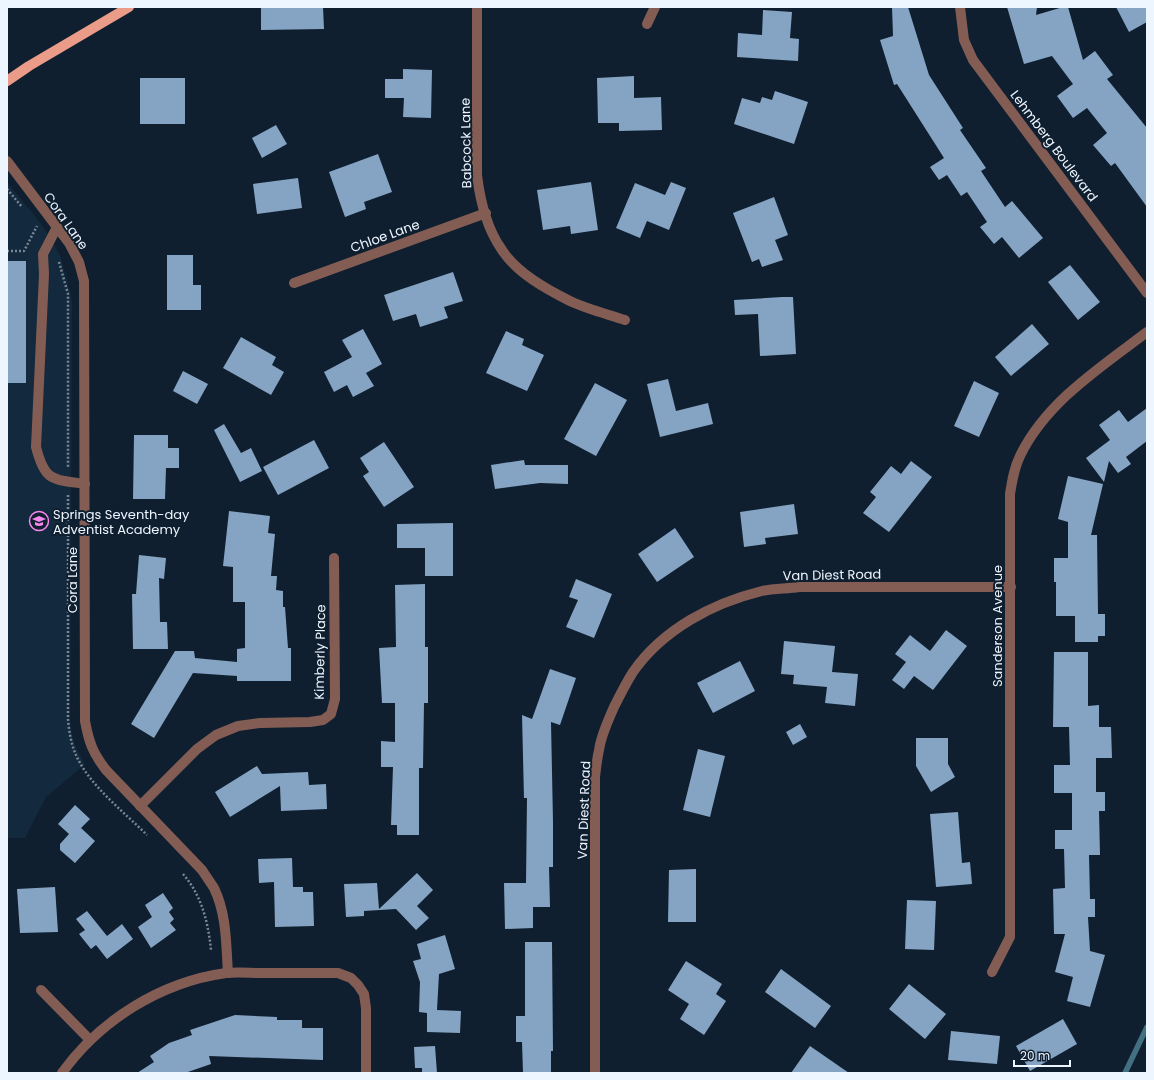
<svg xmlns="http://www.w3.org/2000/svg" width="1154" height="1080" font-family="Poppins,sans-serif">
  <rect width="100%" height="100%" fill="#0f1f2f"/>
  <polygon fill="#13293d" points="7,182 39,221 51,239 60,255 69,287 72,301 70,720 72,736 77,750 85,764 46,797 25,838 7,838"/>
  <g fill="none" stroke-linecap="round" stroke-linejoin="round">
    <polyline stroke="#436f82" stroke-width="5.5" points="1125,1073 1147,1027"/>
  </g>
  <g fill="#85a4c3">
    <polygon points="261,7 323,7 324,29 261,30"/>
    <polygon points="892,7 908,7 929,75 963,128 960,130 986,168 981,171 1005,207 1012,201 1043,238 1019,258 1002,237 994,244 980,227 987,222 967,192 961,196 947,175 939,180 930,167 944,158 897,84 894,85 880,40 893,36"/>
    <polygon points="1007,7 1037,7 1036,15 1063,7 1068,7 1083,60 1095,51 1113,75 1107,79 1147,128 1147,207 1115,163 1111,166 1093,145 1107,133 1087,108 1073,118 1057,96 1073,84 1052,56 1024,64"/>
    <polygon points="1116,7 1147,7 1147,22 1129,32"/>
    <polygon points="763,10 792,12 790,38 799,39 798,61 737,57 738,33 762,35"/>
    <polygon points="403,69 432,70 431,118 403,117 404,98 385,98 385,79 403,79"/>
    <polygon points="634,76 634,98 661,97 662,130 619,131 619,123 598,123 597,78"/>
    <rect x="140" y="78" width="45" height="46"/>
    <polygon points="775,91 808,102 794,144 734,124 742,98 760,103 762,97 772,100"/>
    <polygon points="276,125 287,144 262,158 252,138"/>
    <polygon points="378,154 392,192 364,202 366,209 345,217 329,172"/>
    <polygon points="298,178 302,208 257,214 253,184"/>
    <polygon points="591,182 598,230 571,234 570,226 543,230 537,190"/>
    <polygon points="671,182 686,188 669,230 647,221 640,238 616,228 635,183 665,195"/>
    <polygon points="774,197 788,235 775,240 783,260 762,267 759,259 752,262 733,213"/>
    <polygon points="167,255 193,255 193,285 201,285 201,310 167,310"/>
    <rect x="7" y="261" width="19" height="122"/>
    <polygon points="1070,265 1100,302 1078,320 1048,282"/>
    <polygon points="453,272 463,301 444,307 448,318 420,327 416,314 393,321 384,295"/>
    <polygon points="782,297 793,297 796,354 760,356 758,314 735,315 734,300"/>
    <polygon points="1032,324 1049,344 1011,376 995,357"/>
    <polygon points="363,329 382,364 366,373 374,386 353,397 347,385 334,392 324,372 352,357 342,340"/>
    <polygon points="506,331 524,339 522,345 544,355 527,391 486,373"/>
    <polygon points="241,337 276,357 272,365 284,372 271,395 223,368"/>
    <polygon points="183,371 208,384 197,404 173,391"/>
    <polygon points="668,379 676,411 708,403 713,424 660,437 647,384"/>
    <polygon points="974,381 999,393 979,437 954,426"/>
    <polygon points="595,383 627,400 596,456 564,439"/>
    <polygon points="1147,408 1147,441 1126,457 1131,464 1118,473 1109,461 1104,482 1086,458 1110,440 1099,425 1119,410 1128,422"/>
    <polygon points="224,424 241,453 251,448 262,471 240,482 214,430"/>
    <polygon points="134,435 168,435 168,448 179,448 179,468 166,468 165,499 133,499"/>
    <polygon points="314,440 329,468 278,495 263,467"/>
    <polygon points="384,442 414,487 384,507 363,476 369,472 360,458"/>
    <polygon points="524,460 525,465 568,465 568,484 540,483 495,489 491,465"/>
    <polygon points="911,461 932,477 889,532 863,513 876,497 870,492 891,466 901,474"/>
    <polygon points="1068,476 1103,484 1091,535 1097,535 1098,614 1105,614 1105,636 1098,636 1098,642 1075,642 1075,616 1056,616 1056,582 1054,582 1054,558 1068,558 1068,522 1058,519"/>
    <polygon points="794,504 798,534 765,538 766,544 744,547 740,512"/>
    <polygon points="229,511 270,516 268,533 275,534 271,576 277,576 276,590 283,591 283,607 285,607 288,648 291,648 291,681 237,681 237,676 193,673 154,738 131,724 175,651 194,651 195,658 237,662 237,649 245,648 245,602 233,602 233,567 223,566"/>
    <polygon points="453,523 453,576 425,576 425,548 397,548 397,524"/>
    <polygon points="675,528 694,557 657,582 638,554"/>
    <polygon points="139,555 166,558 164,579 159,578 160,622 167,622 168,649 133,649 132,594 136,594"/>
    <polygon points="576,579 612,594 594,638 566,627 578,600 569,597"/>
    <polygon points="425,584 425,647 428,647 428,703 424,703 423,768 419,768 419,835 397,835 397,825 391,825 393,767 381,767 381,741 395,742 395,703 382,703 379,648 396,647 395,585"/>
    <polygon points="946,630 967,646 933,690 914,676 904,689 892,680 906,662 895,654 910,635 930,651"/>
    <polygon points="784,641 835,646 832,672 858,674 855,706 825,703 827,687 793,684 794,675 781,674"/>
    <polygon points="1054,652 1088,652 1088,706 1099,705 1099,727 1111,727 1112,758 1096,758 1096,792 1105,792 1105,811 1099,811 1100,855 1089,855 1090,899 1095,899 1095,917 1088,917 1090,951 1105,955 1090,1007 1067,1001 1073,977 1055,972 1065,934 1054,934 1053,889 1065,888 1064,849 1055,849 1055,830 1072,830 1072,793 1054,793 1054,765 1070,765 1069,727 1053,727"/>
    <polygon points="740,661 755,691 713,713 697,683"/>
    <polygon points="550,669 576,678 560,725 551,722 553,822 553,867 549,867 550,907 533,907 533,928 505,929 504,883 526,883 527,798 524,798 522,715 532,719"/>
    <polygon points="800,724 807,737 793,745 786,732"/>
    <polygon points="916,738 948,738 948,764 955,777 931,792 916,766"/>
    <polygon points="698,749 725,756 710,817 683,810"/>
    <polygon points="257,766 262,774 308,772 309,785 326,784 327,809 281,811 280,786 230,817 215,792"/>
    <polygon points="75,805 90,819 81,828 95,841 75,863 60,850 60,844 69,834 58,824"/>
    <polygon points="958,812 962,863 970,862 972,884 936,887 930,814"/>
    <polygon points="292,858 293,887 303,887 303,892 313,892 314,926 275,927 274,882 259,883 258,859"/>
    <polygon points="696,869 696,922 668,922 669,870"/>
    <polygon points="417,873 433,890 417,906 429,918 416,930 396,909 364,911 364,916 346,917 344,884 377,883 379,909"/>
    <polygon points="55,887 58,932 20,933 17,889"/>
    <polygon points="163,893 173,908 169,912 174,919 170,923 176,930 151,948 138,927 152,917 145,905"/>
    <polygon points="907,900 936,901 934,950 905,949"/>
    <polygon points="87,911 107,936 122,924 133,939 107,959 96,945 91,949 79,934 85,930 76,919"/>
    <polygon points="445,935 455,969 439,974 437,1010 461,1011 460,1033 427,1032 427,1013 419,1012 420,982 413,961 421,959 417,944"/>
    <polygon points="525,942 552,942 553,1051 551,1051 551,1073 523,1073 522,1042 516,1042 516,1016 525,1016"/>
    <polygon points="686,961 722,984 716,994 726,1001 704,1035 680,1019 689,1004 668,990"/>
    <polygon points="781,969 831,1006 815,1028 765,992"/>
    <polygon points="909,984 946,1014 925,1039 889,1009"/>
    <polygon points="235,1015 277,1017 277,1020 302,1020 302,1028 323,1028 323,1060 209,1056 211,1064 185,1073 137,1073 154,1062 150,1056 169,1043 192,1035 190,1030"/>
    <polygon points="1063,1019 1077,1044 1030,1071 1016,1046"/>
    <polygon points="951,1031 1000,1036 997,1064 948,1060"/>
    <polygon points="435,1046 437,1073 422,1073 422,1068 415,1068 414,1047"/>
    <polygon points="810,1046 849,1073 791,1073"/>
  </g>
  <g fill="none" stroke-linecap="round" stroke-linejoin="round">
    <g stroke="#7a8693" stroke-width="2.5" stroke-dasharray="2 2" stroke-linecap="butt">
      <polyline points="7,189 22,207"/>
      <polyline points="7,251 24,251 37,226"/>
      <polyline points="59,262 68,294 68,468"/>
      <path d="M68,495V719C69,731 71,744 76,755C89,785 124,812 147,835"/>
      <path d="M183,874C202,896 208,922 211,950"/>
    </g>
    <g stroke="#835d54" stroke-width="10">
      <path d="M477,7V175C480,200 487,229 502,250C517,273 546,289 570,301C587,309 607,314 625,320"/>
      <polyline points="960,7 964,40 973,60 1147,293"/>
      <polyline points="647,24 655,7"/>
      <path d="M7,161L69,243L79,262L84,281L85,721C89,743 93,753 106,770L202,870C206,876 210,882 214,888C227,915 226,945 228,973"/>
      <path d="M57,227L43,254L44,274L36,447C45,482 52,479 85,484"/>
      <polyline points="294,283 486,213"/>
      <polyline points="140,806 197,749 216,735 238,726 260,723 310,722 323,720 331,714 335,699 334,558"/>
      <path d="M992,972L1010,937V494C1012,481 1014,468 1020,456C1046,402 1101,367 1147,332"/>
      <polyline points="41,990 90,1040"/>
      <path d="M62,1073C100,1020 161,982 226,973C238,972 250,973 262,973C288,973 313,973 338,973L351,978L358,985L364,994L366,1008V1073"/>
      <path d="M595,1073V777C596,768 597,759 599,750C601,735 608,721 614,707C620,695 626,683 633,672C663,629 713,603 762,591C774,588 787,589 799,587H1011"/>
    </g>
    <polyline stroke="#eb9c89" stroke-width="10" points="7,81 29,66 129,7"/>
  </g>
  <defs>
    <symbol id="school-ring" viewBox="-11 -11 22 22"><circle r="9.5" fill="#0f1f2f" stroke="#f688ed" stroke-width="1.5"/><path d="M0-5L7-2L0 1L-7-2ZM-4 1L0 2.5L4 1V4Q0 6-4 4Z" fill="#f688ed"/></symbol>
  </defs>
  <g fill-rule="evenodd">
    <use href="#school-ring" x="28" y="510" width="22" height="22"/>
  </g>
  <g text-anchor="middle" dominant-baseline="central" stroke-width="4" stroke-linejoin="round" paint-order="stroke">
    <g font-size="13" fill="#edf5fe" stroke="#0f1f2f">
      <text transform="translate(466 143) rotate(-91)">Babcock Lane</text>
      <text transform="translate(1054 146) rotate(53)">Lehmberg Boulevard</text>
      <text transform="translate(66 221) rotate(55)">Cora Lane</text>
      <text transform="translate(385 236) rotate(-20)">Chloe Lane</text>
      <text transform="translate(832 575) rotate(-1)">Van Diest Road</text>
      <text transform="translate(72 580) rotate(-90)">Cora Lane</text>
      <text transform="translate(997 626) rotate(-90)">Sanderson Avenue</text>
      <text transform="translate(320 652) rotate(-89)">Kimberly Place</text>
      <text transform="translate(584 810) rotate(-88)">Van Diest Road</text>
    </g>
    <g font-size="13" fill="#edf5fe" stroke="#0f1f2f" text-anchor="start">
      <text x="53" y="514">Springs Seventh-day<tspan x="53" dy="15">Adventist Academy</tspan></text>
    </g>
  </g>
  <rect width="1154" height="1080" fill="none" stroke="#edf5fe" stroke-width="16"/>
  <path d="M1014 1060v6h56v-6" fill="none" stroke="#edf5fe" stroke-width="2"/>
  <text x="1020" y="1060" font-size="12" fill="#edf5fe" stroke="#0f1f2f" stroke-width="3" paint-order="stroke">20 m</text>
</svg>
